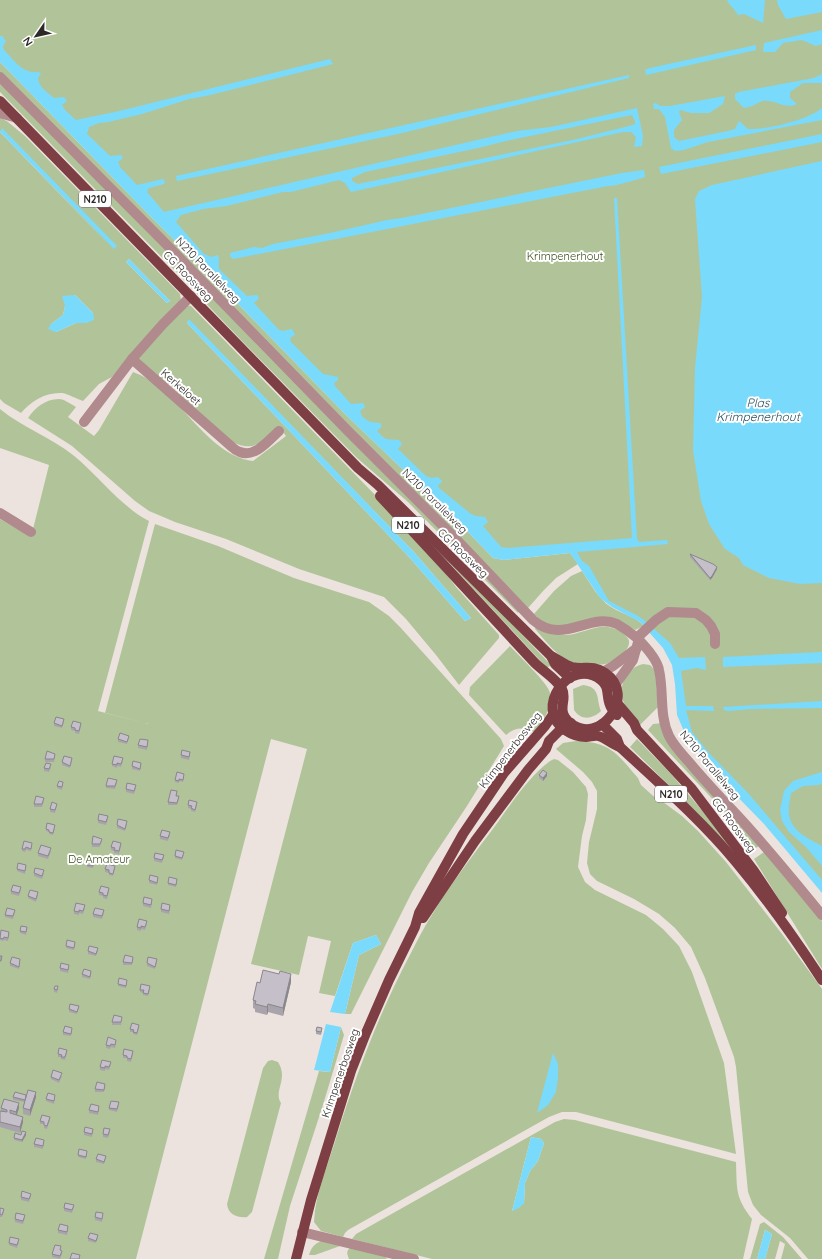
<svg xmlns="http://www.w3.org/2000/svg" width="822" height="1259" font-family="Quicksand,sans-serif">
  <rect width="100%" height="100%" fill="#ede3de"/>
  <g fill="#b1c499" fill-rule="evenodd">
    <polygon points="0,0 822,0 822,889 702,749 682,719 675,658 636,617 609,603 572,547 499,552 204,261 0,54"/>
    <polygon points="0,62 152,218 207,272 346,415 466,530 493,558 504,560 570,553 578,564 556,578 544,590 528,608 0,72"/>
    <polygon points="0,81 197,281 192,288 0,92"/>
    <path d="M0,117L8,122L25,136L180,294L181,301L140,343L112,377L99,384L83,401C76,399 69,394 62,393C46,392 31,401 21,413L4,403L0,399V132L113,249L0,131ZM129,259L170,301L167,303L126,262ZM75,295L93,313L86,323H76L56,332L51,324L63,315L65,306Z"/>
    <polygon points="204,288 481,567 519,611 518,613 408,502 357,458 241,340 197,294"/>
    <path d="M185,305L191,306L417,538L432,555L456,587L499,635V638L459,685L436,655L406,619L384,597L299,569L226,539L175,522L149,511L135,501L72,446L28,418C35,408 45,399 59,399C64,399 71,404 76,407L68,417L94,436L99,430L133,372C179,388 205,455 253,461L286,436L279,427C260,445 250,454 226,438L170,385L154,374L138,358ZM189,320L413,551L471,618L465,621L409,557L187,323Z"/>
    <path d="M0,409C22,427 50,437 73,455C97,474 121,507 149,521L98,711L94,710L149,724L105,713L155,524L218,546L294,578L369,602L389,616L400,627L501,739L504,746L467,806L429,863L412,892L351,1014H345L359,955L381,944L376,935L353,943L335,996L319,993L331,941L308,936L299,975L251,964L307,749L271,739L136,1259H0V519L31,537L49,465L0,448Z"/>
    <polygon points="428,540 489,600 551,665 547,668"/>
    <path d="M582,571C591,584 598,599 611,607C622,614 635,616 644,626L635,630L623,623L563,628L547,626L534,614L554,591L571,576Z"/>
    <path d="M536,627C545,631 556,635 566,635C585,634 602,619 621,632C625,635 628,637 629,641C630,649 622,654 617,658C607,665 604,665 592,664C586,664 580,664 574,663C558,658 546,641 535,629Z"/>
    <path d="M510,646C517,654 549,684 550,693C552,709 544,720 534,732C523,727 515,727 506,735L469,695L470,687Z"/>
    <path d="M643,664L650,665L655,670L658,707L640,725C628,712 614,695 626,677C632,669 633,667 643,664Z"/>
    <path d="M583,685C601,687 596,699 601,711C593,719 581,721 574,710L573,689Z"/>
    <polygon points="663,723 760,845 752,851 743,837 720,807 648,730 653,724"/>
    <polygon points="637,739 671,774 716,827 763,891 678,794 630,747"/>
    <path d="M576,741C611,742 617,754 638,778L641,785L661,803L663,802L682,816L698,831L726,862L782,934L822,989V1259H808L790,1238L761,1215L753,1205L748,1192L736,1067L734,1057L705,978L691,947L675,928L659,914L634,899L597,881L590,874L587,863L589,842L597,809V791L592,782L583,772L556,749L563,743Z"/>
    <path d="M554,759L558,760L573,772L586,787L588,794L586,820L582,836L578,867L585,882L595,890L646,915L663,929L679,946L692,972L724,1063L736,1154L576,1112H562L549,1117L348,1230L345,1233L343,1237L321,1231L314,1222C315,1193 329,1163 337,1135C357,1072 380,1011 411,953C417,941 423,929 430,918C450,884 475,853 498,822C510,805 536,767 554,759Z"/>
    <polygon points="764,852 822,921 822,969 754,859"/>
    <polygon points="341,1027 344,1035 322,1108 290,1206 278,1259 264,1259 319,1071 330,1072"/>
    <path d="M272,1060L278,1062C289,1079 273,1091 281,1103L252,1212L247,1217C238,1218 228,1215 227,1204L263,1068L268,1061Z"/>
    <path d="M564,1119L575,1120L736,1162C737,1189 735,1197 752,1219L743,1259H432L352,1239L356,1234L555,1122ZM531,1137L541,1139L544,1143L538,1161L530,1171L525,1183L524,1203L512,1211Z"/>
    <polygon points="764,1222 783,1237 802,1259 781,1259 785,1244 780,1241 775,1259 765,1259 772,1234 765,1230 757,1259 750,1259 760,1224"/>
    <path d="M321,1241L340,1246L315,1255H309C311,1248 314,1244 321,1241Z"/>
    <path d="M350,1248L385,1256L387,1259H349C347,1254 346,1251 350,1248Z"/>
  </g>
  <g fill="#7adafb" fill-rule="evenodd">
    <path d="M727,0H765L763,23L744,14L738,15C734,8 730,6 727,0Z"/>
    <polygon points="777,0 822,0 822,12 786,19 778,5"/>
    <polygon points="822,30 822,44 816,46 802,40 783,43 775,52 763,52 764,43"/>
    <path d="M0,36H2L6,41L3,46L4,50C15,61 22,74 39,72L41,75L38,77C38,87 47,92 54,98L64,97L67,101L62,105L65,110L76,120L115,112L330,59L333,64L206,96L189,99L142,114L108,122L99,123L89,127L87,134L110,156L121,155L123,158L118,162L120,167L137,185L163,179L165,182L164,184L149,188L147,192L164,212L517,131L551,127L637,108L643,136L642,146L634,147L636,137L631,132H623L351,192L345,183L339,180L291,192H283L226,206L203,209L181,215L176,222L204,254L211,257L218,255C220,260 218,264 219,269L247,296L257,295L259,298L254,303L279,330L283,331L292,329L295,335L290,338L291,342L323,374L338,377V380L334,383L335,386L351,404L363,403L365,407L360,411C362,420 371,423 380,423L382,426L377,431C386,441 386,439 399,440L402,444L398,449L426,476L431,478L438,477L442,481L441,483L438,485L439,488L471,514L476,516L485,517L488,522L483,526L501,547L508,548L632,538L614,198H617L637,539L639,542L667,540L668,544L577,552L582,561L589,566L609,601L638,616L645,621L670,643L679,658L705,657L706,670L697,668L681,671L686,706H713L714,711L686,710L692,732L709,753L748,793L822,880V893L764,824L726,785L686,736L677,715L675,684L672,665L663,648L640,622L612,607L600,598L570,553L504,560L493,558L466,530L346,415L207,272L152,218L0,62ZM632,115L635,121V124L629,126L573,140L358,184L352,181V178L365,172L478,148L506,141Z"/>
    <polygon points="756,45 756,50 646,75 645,70 650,68"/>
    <path d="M822,74V83H803L790,92V98L797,104C786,110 774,99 762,101C760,102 756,104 754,105C751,107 747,107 744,108L735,99V94L739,92L814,78Z"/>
    <polygon points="629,75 629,78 398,134 177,181 176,176"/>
    <path d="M725,96L723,104L709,113H691L680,110L679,112L682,120L674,130V137L679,141L728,131L735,129L739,121L748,129C767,130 808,120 822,108V120L708,142L684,150L675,151L671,148L665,117L659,109H654L653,104L656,103L660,106H670Z"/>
    <polygon points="2,128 117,246 114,249 0,132"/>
    <polygon points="822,134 822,142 661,174 659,167"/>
    <polygon points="822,161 822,583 800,584 769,578 743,565 739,558 725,549 709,524 701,501 693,450 695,368 702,297 695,199 699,191 712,185"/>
    <path d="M644,170L645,177C638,179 613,187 608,186L233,259L230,256V253L254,247L262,248L273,244L330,233L387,220L402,218L622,173Z"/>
    <polygon points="129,259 170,301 167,303 126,262"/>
    <polygon points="75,295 93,313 94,320 86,323 76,323 56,332 48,329 51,324 63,315 65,306 62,296"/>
    <polygon points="189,319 413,551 471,618 465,621 409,557 187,323"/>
    <polygon points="822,652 822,663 723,667 723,657"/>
    <polygon points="822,701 822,708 750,709 728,711 724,710 723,707"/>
    <path d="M822,772V783L819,785L803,786L791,793C790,799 788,808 789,815C792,832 809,839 822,846V866L806,847L789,832L782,821L780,810L784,791L793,781Z"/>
    <polygon points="376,935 381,944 359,955 345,1014 330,1012 353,943"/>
    <polygon points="326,1024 341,1027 330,1072 314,1070"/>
    <polygon points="553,1053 558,1064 558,1077 556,1092 548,1105 537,1113"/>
    <polygon points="531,1137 541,1139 544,1143 538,1161 530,1171 525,1183 524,1203 519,1208 512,1211"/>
    <polygon points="765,1230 772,1234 765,1259 757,1259"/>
  </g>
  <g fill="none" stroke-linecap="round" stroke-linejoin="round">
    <g stroke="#b08a8c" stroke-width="10">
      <path d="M0,77L164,242L348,431L454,537L533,620C563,646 589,612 617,624C624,628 631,633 637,638C645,646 657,659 659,670C664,692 659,715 669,736C674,746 682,754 689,762C704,780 720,797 736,814C766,846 794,881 822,915"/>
      <polyline points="0,113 17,118"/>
      <polyline points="132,359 163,324 191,296"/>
      <path d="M84,422L132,359L232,447C234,449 237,451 240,452C255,458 269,440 279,431"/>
      <polyline points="0,513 31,532"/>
      <polyline points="603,672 613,666 637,648"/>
      <polyline points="615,685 633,660 640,635 656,620 668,612 696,613 706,620 711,626 715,634 715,644"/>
      <polyline points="302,1232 414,1259"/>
    </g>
    <g stroke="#7d3f44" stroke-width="10">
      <polyline points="0,101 358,468 378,485 551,656 555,664 570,678"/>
      <path d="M380,496L533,661C542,671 555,677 562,689C568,700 555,710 570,723C600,747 638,695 605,673C592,664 584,670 572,667C565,665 558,659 551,656"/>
      <polyline points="617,703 634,723 637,730 692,789 754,871 782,913"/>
      <path d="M617,715C615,712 611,709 610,705C606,696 610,687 601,680C569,656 533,709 565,730C571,734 579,737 586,737C590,737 594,735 598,736C606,738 611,744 620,747"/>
      <path d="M602,724L617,739L620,747C660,784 701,820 736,862C767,899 796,940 822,980"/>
      <polyline points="423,918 475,841 528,770 546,749 549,741 559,731 571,723"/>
      <polyline points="296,1259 311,1200 351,1071 366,1033 389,980 415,927 419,913 463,834 488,797 504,773 545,726 554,713"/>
    </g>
  </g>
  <g fill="#a9a4ac">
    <polygon points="690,554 717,569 712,578 710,580 690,557"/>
    <polygon points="64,722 62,728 54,726 54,723"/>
    <polygon points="81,726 79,734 75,733 75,731 71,730 71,727"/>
    <polygon points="129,738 127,744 118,742 118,739"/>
    <polygon points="148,743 147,750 138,748 138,745"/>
    <polygon points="190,754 189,760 181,758 181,755"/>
    <polygon points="55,756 54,762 45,762 45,759"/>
    <polygon points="72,761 70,768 62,765 62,762"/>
    <polygon points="123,761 121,767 117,766 117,768 112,766 112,764"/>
    <polygon points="132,766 141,766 140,771 132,769"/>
    <polygon points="51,767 49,772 44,771 44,768"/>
    <polygon points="539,775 547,776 543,781 539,778"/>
    <polygon points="184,777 183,782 179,781 179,783 175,782 175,780"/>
    <polygon points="117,783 115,789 106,788 106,786"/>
    <polygon points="63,784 62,790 57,788 57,786"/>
    <polygon points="136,788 134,794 126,792 126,789"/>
    <polygon points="177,794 176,796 179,799 177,805 168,805 168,802"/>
    <polygon points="44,801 42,807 34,807 34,804"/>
    <polygon points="188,805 197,805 195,812 191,811 191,809 188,808"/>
    <polygon points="57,806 55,813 50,812 50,809"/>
    <polygon points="108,819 106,825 98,823 98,820"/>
    <polygon points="127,824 125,831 117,828 117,825"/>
    <polygon points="55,828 53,835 49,834 49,832 46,831 46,829"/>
    <polygon points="170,835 168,841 160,839 160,836"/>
    <polygon points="102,841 100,847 92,847 92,844"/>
    <polygon points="32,846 31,851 26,850 25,852 22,851 22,849"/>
    <polygon points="121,846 119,854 114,853 114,851 111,850 111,847"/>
    <polygon points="51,851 48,859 38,856 38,853"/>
    <polygon points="184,855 182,860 175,858 175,856"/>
    <polygon points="164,857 162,863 154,861 154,858"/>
    <polygon points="94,862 93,868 87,867 87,865"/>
    <polygon points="26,868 25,874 17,871 17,869"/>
    <polygon points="115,868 113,876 109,875 109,873 105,872 105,869"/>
    <polygon points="34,873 44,873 42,879 34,876"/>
    <polygon points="149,880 158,880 157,885 149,883"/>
    <polygon points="177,881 176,887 168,885 168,883"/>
    <polygon points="21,890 19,896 11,894 11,891"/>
    <polygon points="109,891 107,899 103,898 103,896 99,895 99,892"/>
    <polygon points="38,895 36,902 28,898 28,896"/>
    <polygon points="152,902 151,908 143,906 143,903"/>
    <polygon points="85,908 83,914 79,913 79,915 74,914 74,911"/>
    <polygon points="170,908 169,914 161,912 161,909"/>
    <polygon points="15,912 13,919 5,917 5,915"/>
    <polygon points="104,913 102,919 93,917 93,914"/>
    <polygon points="147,924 145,930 141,929 141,931 137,930 137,927"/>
    <polygon points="27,930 26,935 20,933 20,931"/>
    <polygon points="0,935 9,935 8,941 4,940 3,941 0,940"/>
    <polygon points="75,944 74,950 66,948 66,946"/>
    <polygon points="88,951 98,951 96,956 88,954"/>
    <polygon points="133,960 132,965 123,965 123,962"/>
    <polygon points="20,962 19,969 10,966 10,963"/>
    <polygon points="157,962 155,969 147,966 147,963"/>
    <polygon points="60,968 69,968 68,973 60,971"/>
    <polygon points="82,974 91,974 90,979 82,977"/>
    <polygon points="291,982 283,1016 268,1012 267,1015 255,1012 255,1009 253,1008 253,1000 260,983"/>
    <polygon points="127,983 126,988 118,986 118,984"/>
    <polygon points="54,989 58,989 57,993 54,992"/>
    <polygon points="150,989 148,996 143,995 143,993 140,992 140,990"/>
    <polygon points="79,1008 77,1014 69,1012 69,1009"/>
    <polygon points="122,1020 121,1025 112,1025 112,1022"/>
    <polygon points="139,1028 137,1035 133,1034 133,1032 130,1032 130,1029"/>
    <polygon points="72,1031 71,1036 63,1035 63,1032"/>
    <polygon points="316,1031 322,1031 321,1035 316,1034"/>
    <polygon points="116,1042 115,1048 111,1047 110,1049 106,1048 106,1045"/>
    <polygon points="67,1053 65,1060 61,1059 61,1057 58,1057 58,1054"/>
    <polygon points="133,1054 131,1062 127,1061 127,1058 123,1058 123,1055"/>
    <polygon points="111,1064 109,1070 105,1069 105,1071 100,1070 100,1067"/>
    <polygon points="62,1076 59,1083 51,1079 51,1077"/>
    <polygon points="105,1087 104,1092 95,1092 95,1089"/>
    <polygon points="13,1097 36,1097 30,1116 23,1114 23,1108 24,1102 13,1100"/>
    <polygon points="55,1098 54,1104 46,1101 46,1099"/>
    <polygon points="119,1105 117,1112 109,1110 109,1108"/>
    <polygon points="1,1108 19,1108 17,1115 23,1122 20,1133 0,1127 0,1111 1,1111"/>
    <polygon points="99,1109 98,1115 89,1113 89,1110"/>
    <polygon points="50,1120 47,1129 44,1128 44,1124 40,1124 40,1121"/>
    <polygon points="84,1132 93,1132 92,1137 84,1135"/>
    <polygon points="110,1132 108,1138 103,1137 103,1134"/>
    <polygon points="21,1135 26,1135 22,1142 14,1140 14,1138"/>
    <polygon points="44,1142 43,1149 34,1147 34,1144"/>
    <polygon points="87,1154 86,1159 78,1157 78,1155"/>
    <polygon points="106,1158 104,1164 96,1162 96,1159"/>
    <polygon points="31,1196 29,1202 21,1200 21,1197"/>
    <polygon points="74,1207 72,1213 64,1211 64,1208"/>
    <polygon points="0,1208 4,1212 2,1217 0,1217"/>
    <polygon points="103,1216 102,1222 95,1220 95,1217"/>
    <polygon points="25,1218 23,1224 15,1222 15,1219"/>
    <polygon points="68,1229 67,1235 58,1233 58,1230"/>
    <polygon points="88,1238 98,1238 96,1243 88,1241"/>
    <polygon points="19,1242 17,1248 9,1245 9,1243"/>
    <polygon points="61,1249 60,1250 62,1254 60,1259 52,1257 52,1254"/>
  </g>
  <g fill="#89868c">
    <polygon points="717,567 717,569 712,578 710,580 710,578"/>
    <polygon points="547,773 547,776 543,781 543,778"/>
    <polygon points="291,974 291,982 283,1016 283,1008"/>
    <polygon points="268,1004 268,1012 267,1015 267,1007"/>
    <polygon points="36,1092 36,1097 30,1116 30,1110"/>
    <polygon points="19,1103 19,1108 16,1117 16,1112"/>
    <polygon points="23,1117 23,1122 20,1133 20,1127"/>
    <polygon points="26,1132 26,1135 22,1142 22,1140"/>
  </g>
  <g fill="#c4bfc8" stroke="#89868c">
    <polygon points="690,554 713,564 717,567 712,576 710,578"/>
    <polygon points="56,717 64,719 62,726 54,723"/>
    <polygon points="73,721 81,723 79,731 75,730 75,728 71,727"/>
    <polygon points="120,733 129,736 127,742 118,739"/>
    <polygon points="140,739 148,740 147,747 138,745"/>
    <polygon points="182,750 190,752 189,757 181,755"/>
    <polygon points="47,751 55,754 54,759 45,759"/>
    <polygon points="64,756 72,758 70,766 62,762"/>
    <polygon points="114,756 123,758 121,764 117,763 117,765 112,764"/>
    <polygon points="133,761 141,763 140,769 132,766"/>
    <polygon points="46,763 51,764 49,769 44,768"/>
    <polygon points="543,770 547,773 543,778 539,775"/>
    <polygon points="177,772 184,774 183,780 179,779 179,781 175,780"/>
    <polygon points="108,778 117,780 115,786 106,786"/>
    <polygon points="59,781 63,782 62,787 57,786"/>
    <polygon points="127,783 136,785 134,791 126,789"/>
    <polygon points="171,790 177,791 176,796 179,796 177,803 168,802"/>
    <polygon points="36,796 44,798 42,804 34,804"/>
    <polygon points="189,800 197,802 195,810 191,808 192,806 188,805"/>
    <polygon points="52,802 57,804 55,810 50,809"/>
    <polygon points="99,814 108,816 106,822 98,820"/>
    <polygon points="118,819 127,821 125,829 117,825"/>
    <polygon points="47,823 55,825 53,833 49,832 49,830 46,829"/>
    <polygon points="162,830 170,832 168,838 160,836"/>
    <polygon points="93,836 102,839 100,844 92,844"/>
    <polygon points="24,841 32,843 31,849 26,847 25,849 22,849"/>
    <polygon points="113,841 121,843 119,851 114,850 115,848 111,847"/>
    <polygon points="41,845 51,848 48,856 38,853"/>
    <polygon points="176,850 184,852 182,858 175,856"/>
    <polygon points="155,853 164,855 162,860 154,858"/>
    <polygon points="89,858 94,860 93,866 87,865"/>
    <polygon points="18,863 26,865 25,871 17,869"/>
    <polygon points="107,864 115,866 113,874 109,873 109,870 105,869"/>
    <polygon points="35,868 44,870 42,876 34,873"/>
    <polygon points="150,875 158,877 157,883 149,880"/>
    <polygon points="169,877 177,879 176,885 168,883"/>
    <polygon points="13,885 21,887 19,893 11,891"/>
    <polygon points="101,886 109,888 107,896 103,895 103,893 99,892"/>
    <polygon points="30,890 38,892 36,899 28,896"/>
    <polygon points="144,897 152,899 151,905 143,903"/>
    <polygon points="76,903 85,905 83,911 79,910 79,912 74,911"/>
    <polygon points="162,903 170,905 169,911 161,909"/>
    <polygon points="7,908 15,910 13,916 5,915"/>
    <polygon points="95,908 104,910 102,916 93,914"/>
    <polygon points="139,919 147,921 145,927 141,926 141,928 137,927"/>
    <polygon points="21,926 27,927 26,932 20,931"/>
    <polygon points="1,930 9,932 8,938 4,937 3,939 0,938"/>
    <polygon points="67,940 75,942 74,948 66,946"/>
    <polygon points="89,946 98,948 96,954 88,951"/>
    <polygon points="125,955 133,957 132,963 123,962"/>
    <polygon points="0,956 2,956 1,961 0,961"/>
    <polygon points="12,957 20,959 19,967 10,963"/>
    <polygon points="148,957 157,959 155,967 147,963"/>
    <polygon points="61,963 69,965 68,970 60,968"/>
    <polygon points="84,969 91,971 90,977 82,974"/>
    <polygon points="263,970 279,974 280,971 291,974 283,1008 268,1004 267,1007 255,1004 256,1001 253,1000 257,982 260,983"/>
    <polygon points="119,978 127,980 126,986 118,984"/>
    <polygon points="141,984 150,986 148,994 143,993 144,990 140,990"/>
    <polygon points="55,986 58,986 57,990 54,989"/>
    <polygon points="70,1004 79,1006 77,1012 69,1009"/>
    <polygon points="114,1015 122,1017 121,1022 112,1022"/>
    <polygon points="132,1023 139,1025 137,1033 133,1032 134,1030 130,1029"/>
    <polygon points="65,1026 72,1028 71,1034 63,1032"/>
    <polygon points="317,1027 322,1028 321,1032 316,1031"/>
    <polygon points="108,1037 116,1040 115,1045 111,1044 110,1046 106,1045"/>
    <polygon points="59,1048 67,1050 65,1057 61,1057 62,1055 58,1054"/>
    <polygon points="124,1049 133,1051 131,1059 127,1058 127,1056 123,1055"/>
    <polygon points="102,1060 111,1062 109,1067 105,1066 105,1068 100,1067"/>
    <polygon points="53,1070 62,1073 59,1080 51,1077"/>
    <polygon points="97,1082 105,1084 104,1090 95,1089"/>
    <polygon points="28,1090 36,1092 30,1110 23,1108"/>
    <polygon points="15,1092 26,1095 25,1100 13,1097"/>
    <polygon points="48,1093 55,1095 54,1101 46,1099"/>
    <polygon points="4,1099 19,1103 16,1112 10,1110 10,1113 23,1117 20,1127 0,1122 0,1111 7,1112 7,1110 1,1108"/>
    <polygon points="111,1101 119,1102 117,1109 109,1108"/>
    <polygon points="91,1104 99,1106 98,1112 89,1110"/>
    <polygon points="42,1115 50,1117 47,1126 44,1125 44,1122 40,1121"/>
    <polygon points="85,1127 93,1129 92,1134 84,1132"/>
    <polygon points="104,1128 110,1129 108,1135 103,1134"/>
    <polygon points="22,1131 26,1132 22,1140 14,1138 15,1133 21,1135"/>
    <polygon points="36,1138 44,1140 43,1146 34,1144"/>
    <polygon points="79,1149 87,1151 86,1157 78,1155"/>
    <polygon points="98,1154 106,1156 104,1162 96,1159"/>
    <polygon points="22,1191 31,1194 29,1199 21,1197"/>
    <polygon points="65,1203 74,1205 72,1210 64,1208"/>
    <polygon points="0,1208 4,1209 2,1215 0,1214"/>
    <polygon points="96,1212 103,1213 102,1219 95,1217"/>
    <polygon points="16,1213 25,1215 23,1221 15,1219"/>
    <polygon points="60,1224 68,1226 67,1232 58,1230"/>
    <polygon points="90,1233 98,1235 96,1241 88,1238"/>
    <polygon points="10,1237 19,1239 17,1245 9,1243"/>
    <polygon points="55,1245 61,1246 60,1250 62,1251 60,1256 52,1254"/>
    <polygon points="72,1253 80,1255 79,1259 70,1259"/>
  </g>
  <g text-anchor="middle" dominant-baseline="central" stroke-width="4" stroke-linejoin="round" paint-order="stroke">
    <g fill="#fff" stroke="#6c6968" stroke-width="1">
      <rect x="79" y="191" width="32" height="16" rx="3"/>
      <rect x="392" y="517" width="32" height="16" rx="3"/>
      <rect x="655" y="786" width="32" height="16" rx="3"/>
    </g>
    <g font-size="10" font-weight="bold" fill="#2d2927">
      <text x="95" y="199">N210</text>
      <text x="408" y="525">N210</text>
      <text x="671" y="794">N210</text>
    </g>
    <g font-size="11" fill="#384b18" stroke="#fff">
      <text x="565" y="256">Krimpenerhout</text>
      <text x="99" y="859">De Amateur</text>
    </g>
    <g font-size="11" fill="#2d2927" stroke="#fff">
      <text transform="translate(208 270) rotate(46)">N210 Parallelweg</text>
      <text transform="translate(188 276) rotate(46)">CG Roosweg</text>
      <text transform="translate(181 387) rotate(41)">Kerkeloet</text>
      <text transform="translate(435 501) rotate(45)">N210 Parallelweg</text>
      <text transform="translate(463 553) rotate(44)">CG Roosweg</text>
      <text transform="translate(510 750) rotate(-52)">Krimpenerbosweg</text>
      <text transform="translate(710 765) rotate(50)">N210 Parallelweg</text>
      <text transform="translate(734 825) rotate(53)">CG Roosweg</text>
      <text transform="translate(340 1073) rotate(-71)">Krimpenerbosweg</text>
    </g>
    <g font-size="12" font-style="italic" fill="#26505f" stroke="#fff">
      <text x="758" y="402">Plas<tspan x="758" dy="14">Krimpenerhout</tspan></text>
    </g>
  </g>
  <g transform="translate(36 36) rotate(236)" stroke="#ffffff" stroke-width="3" paint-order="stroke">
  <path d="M0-3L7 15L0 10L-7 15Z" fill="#2d2927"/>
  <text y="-6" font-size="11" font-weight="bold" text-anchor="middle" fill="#2d2927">N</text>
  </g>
</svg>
